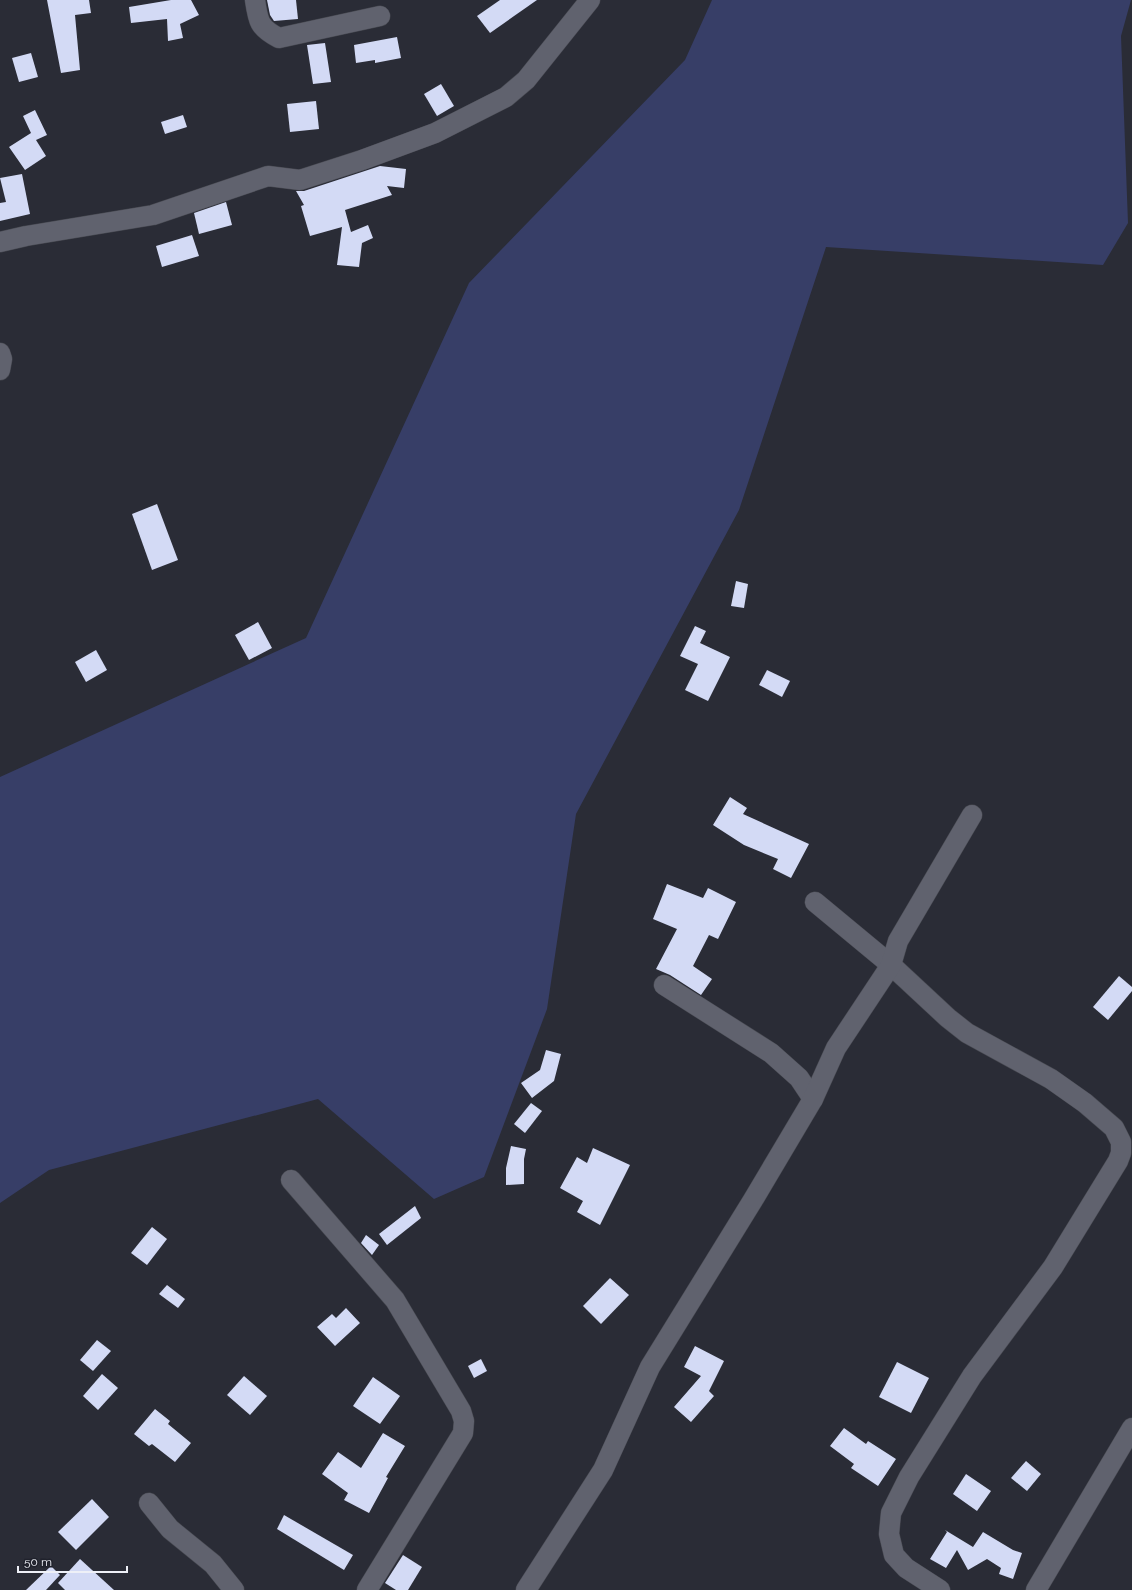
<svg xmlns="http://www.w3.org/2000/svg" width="1132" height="1590" font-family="Raleway,sans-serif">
  <rect width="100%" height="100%" fill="#2a2c36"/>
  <polygon fill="#373e67" points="712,0 1131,0 1121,36 1128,223 1103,265 826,247 739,510 576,814 547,1009 484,1177 434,1199 318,1099 49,1170 0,1203 0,777 306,638 469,283 685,60"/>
  <g fill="#d3daf5">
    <polygon points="47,0 89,0 91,13 75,15 80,70 61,73"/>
    <polygon points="171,0 191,0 199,15 180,24 183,38 168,41 167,19 131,23 129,7"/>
    <polygon points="267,0 296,0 298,19 274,21 270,15"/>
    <polygon points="500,0 537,0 490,33 477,16"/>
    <polygon points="397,37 401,58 375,63 375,60 356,63 354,45"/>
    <polygon points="325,43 331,82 313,84 307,45"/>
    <polygon points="31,53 38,77 19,82 12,58"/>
    <polygon points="441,84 454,106 437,116 424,94"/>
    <polygon points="316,101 319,129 290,132 287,104"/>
    <polygon points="35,110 47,135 36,140 46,156 25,170 9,147 31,133 23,116"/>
    <polygon points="183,115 187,127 165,134 161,122"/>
    <polygon points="380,166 406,169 404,188 387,186 392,195 345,210 351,232 368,225 373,238 362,243 359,267 337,265 342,227 310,236 301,206 304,205 296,191 304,191"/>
    <polygon points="22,174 30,214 0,221 0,203 6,202 0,178"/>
    <polygon points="226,202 232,225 199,234 194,213"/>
    <polygon points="192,235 199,256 162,267 156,246"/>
    <polygon points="157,504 178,560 152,570 132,514"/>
    <polygon points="736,581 748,584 744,608 731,606"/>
    <polygon points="258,622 272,648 249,660 235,635"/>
    <polygon points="695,626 706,631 700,643 730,657 708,701 685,690 698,664 680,656"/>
    <polygon points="96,650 107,670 86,682 75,662"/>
    <polygon points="767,670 790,681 782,697 759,685"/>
    <polygon points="730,797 747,808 743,814 809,844 791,878 773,869 778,859 744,845 713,825"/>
    <polygon points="667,884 703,898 708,888 736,902 718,939 709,935 693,966 712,979 701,995 670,975 656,969 677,929 653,919"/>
    <polygon points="1119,976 1132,987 1132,991 1108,1020 1093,1007"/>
    <polygon points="546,1050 561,1054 554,1081 532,1098 521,1083 540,1070"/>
    <polygon points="531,1103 542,1111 525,1133 514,1124"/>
    <polygon points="511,1146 526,1149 524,1159 524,1184 506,1185 506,1168"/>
    <polygon points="593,1148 630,1165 600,1225 577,1212 583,1201 560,1188 577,1157 587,1163"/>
    <polygon points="415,1206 421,1218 387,1245 379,1234"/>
    <polygon points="152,1227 167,1239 147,1265 131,1253"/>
    <polygon points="366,1235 379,1245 372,1255 361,1243"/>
    <polygon points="610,1278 629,1295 601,1324 583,1306"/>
    <polygon points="167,1285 185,1299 178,1308 159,1294"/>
    <polygon points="346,1308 360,1323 335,1346 317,1327 332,1314 336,1318"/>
    <polygon points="97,1340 111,1351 93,1371 80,1360"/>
    <polygon points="695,1346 724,1361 709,1391 714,1396 691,1422 674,1407 701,1376 684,1367"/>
    <polygon points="481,1359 487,1371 474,1378 468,1366"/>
    <polygon points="897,1362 929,1378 911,1413 879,1397"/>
    <polygon points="102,1374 118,1388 98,1410 83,1396"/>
    <polygon points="244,1376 267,1396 250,1415 227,1395"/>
    <polygon points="373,1377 400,1396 380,1424 353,1406"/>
    <polygon points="155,1409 170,1421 168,1424 191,1443 175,1462 152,1444 149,1446 134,1434"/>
    <polygon points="844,1428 866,1444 868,1441 896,1459 878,1486 851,1468 854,1464 830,1446"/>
    <polygon points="383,1433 405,1446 386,1477 388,1478 369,1513 344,1500 348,1493 322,1474 338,1452 361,1468"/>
    <polygon points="1026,1461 1041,1474 1027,1491 1011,1478"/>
    <polygon points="966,1474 991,1491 977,1511 953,1494"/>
    <polygon points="92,1499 109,1517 76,1550 58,1532"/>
    <polygon points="284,1515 353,1555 344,1570 277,1529"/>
    <polygon points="945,1530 973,1547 983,1532 1013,1550 1022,1553 1013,1579 999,1574 1001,1568 987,1559 968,1570 957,1550 946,1568 930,1559 947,1532"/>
    <polygon points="403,1555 422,1567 408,1590 396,1590 385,1583"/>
    <polygon points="80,1559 114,1590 65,1590 58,1583"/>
    <polygon points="51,1566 60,1575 46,1590 26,1590"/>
  </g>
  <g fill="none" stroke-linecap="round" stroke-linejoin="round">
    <defs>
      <g id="minor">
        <path d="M255,0C258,21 259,28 279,38L380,16"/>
        <polyline points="0,242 26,236 153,215 268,176 300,180 362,160 435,133 506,97 526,80 590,0"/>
        <polyline points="0,353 2,359 0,370"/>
        <polyline points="815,902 891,965 948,1018 967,1033 1051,1079 1085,1103 1114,1128 1121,1142 1121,1153 1118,1161 1053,1267 972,1376 909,1477 891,1513 889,1534 894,1555 906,1568 940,1590"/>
        <polyline points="664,985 771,1053 799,1078 813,1099"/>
        <polyline points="291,1180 395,1300 461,1411 464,1421 463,1433 367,1590"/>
        <polyline points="149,1503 170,1529 213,1564 234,1590"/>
        <polyline points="526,1590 603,1470 650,1367 753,1200 813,1099 836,1048 891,965 898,941 972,815"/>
        <polyline points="1036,1590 1132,1428"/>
      </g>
    </defs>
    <use href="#minor" stroke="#474951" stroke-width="21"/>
    <use href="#minor" stroke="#60626e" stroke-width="20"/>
  </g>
  <path d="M18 1566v6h109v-6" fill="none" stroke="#eef0f7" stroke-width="2"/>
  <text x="24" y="1566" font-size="12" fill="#eef0f7" stroke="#20222c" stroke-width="3" paint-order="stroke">50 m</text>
</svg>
